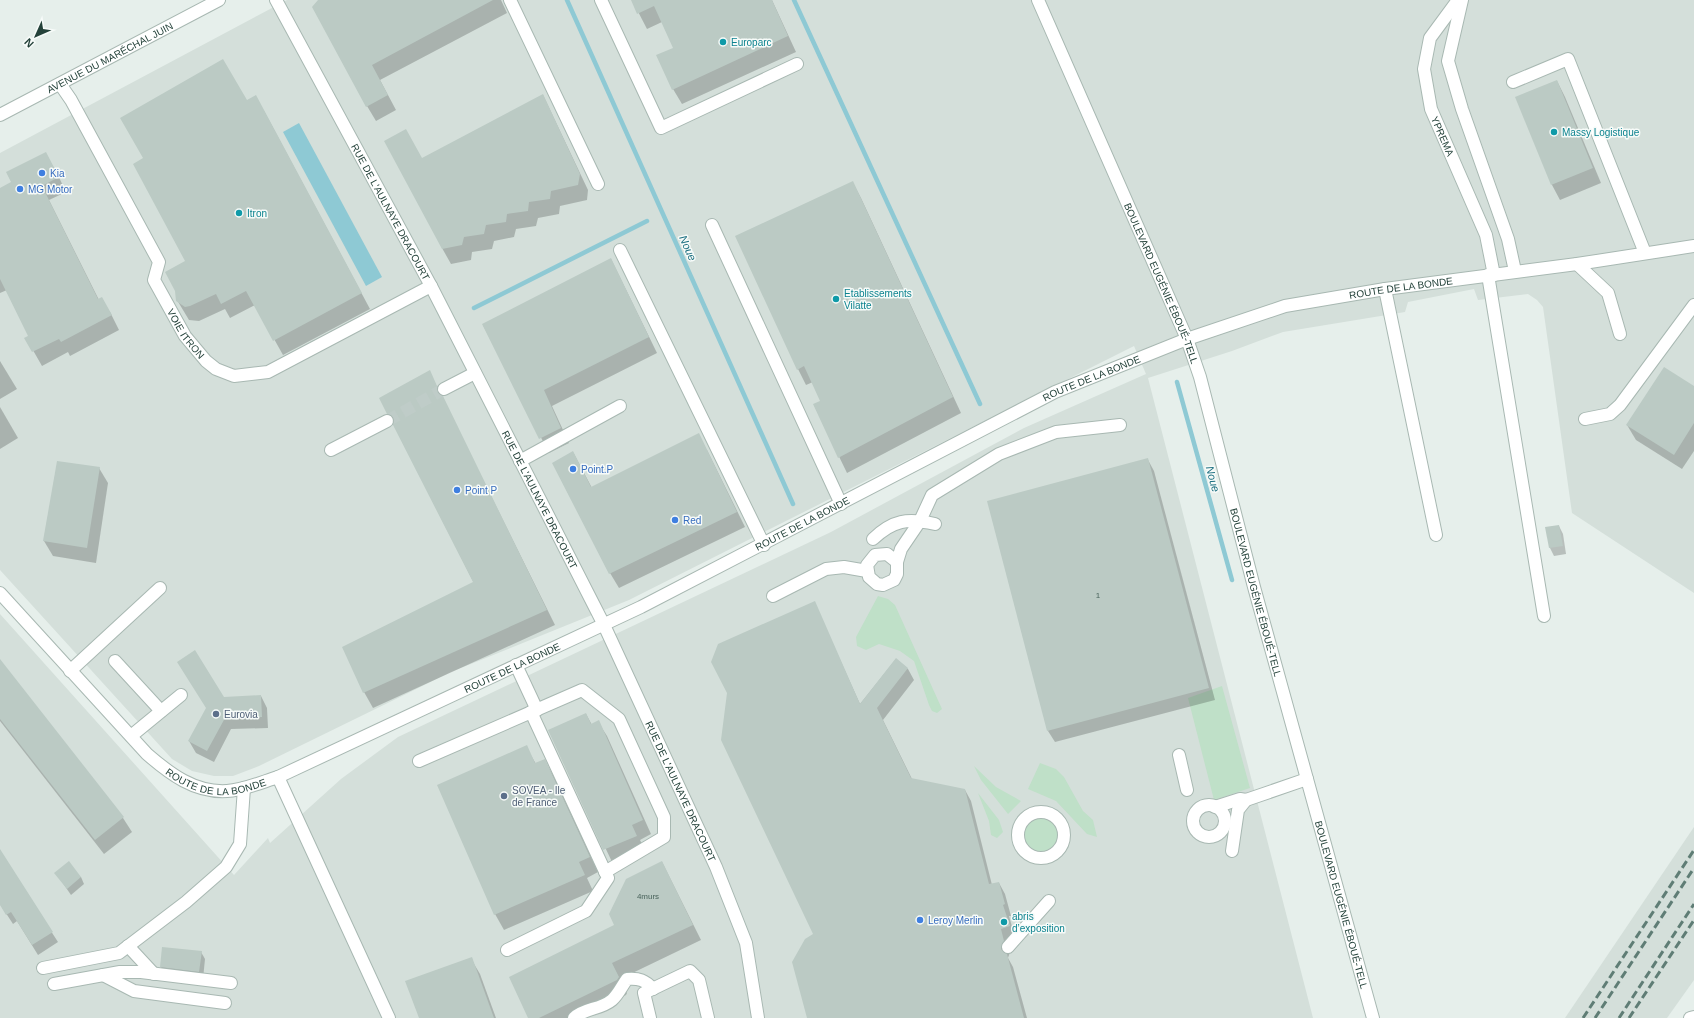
<svg xmlns="http://www.w3.org/2000/svg" width="1694" height="1018" font-family="Helvetica,sans-serif">
  <rect width="100%" height="100%" fill="#e6efeb"/>
  <g fill="#d4dfda">
    <polygon points="287,0 1694,0 1694,593 1572,513 1543,307 1537,300 1528,294 1478,300 1474,289 1408,302 1405,312 1283,332 1232,351 1148,378 1313,1018 0,1018 0,614 234,875 268,838 270,843 341,779 398,737 831,532 1024,428 1146,374 1134,346 629,600 451,672 259,766 233,776 214,776 192,771 172,759 0,570 0,153"/>
    <polygon points="1694,827 1694,980 1667,1018 1565,1018"/>
  </g>
  <g fill="#bfe0c8">
    <polygon points="878,596 888,599 895,605 942,709 937,713 932,711 929,705 914,661 900,651 879,644 866,650 857,646 856,637"/>
    <polygon points="1222,686 1250,788 1214,800 1188,698"/>
    <polygon points="1040,763 1056,769 1064,777 1083,811 1093,820 1097,837 1087,834 1056,801 1028,789"/>
    <polygon points="974,766 996,787 1021,801 1008,814 981,780"/>
    <polygon points="978,793 999,820 1003,832 997,838 991,835 989,821"/>
    <circle cx="1041" cy="835" r="17"/>
  </g>
  <polygon fill="#8ec9d4" points="299,123 382,277 366,286 283,132"/>
  <g fill="#0003">
    <polygon points="320,0 501,0 507,13 380,80 396,110 376,121 367,106"/>
    <polygon points="632,0 772,0 796,52 682,104 673,89 674,48 662,22 647,29"/>
    <polygon points="1557,81 1565,97 1601,183 1560,200 1552,185"/>
    <polygon points="543,95 588,190 587,200 560,206 559,214 538,218 536,226 516,229 514,237 494,241 492,249 472,252 471,260 451,264 442,248 422,159"/>
    <polygon points="247,101 264,111 370,309 283,355 255,305 230,318 225,309 199,321 189,320 177,300 186,262"/>
    <polygon points="54,167 66,192 49,200 99,300 110,312 119,330 70,356 68,352 42,366 26,338 29,336 7,290 0,293 0,189"/>
    <polygon points="853,183 861,198 961,413 847,473 814,405 822,401 813,382 806,385 798,369"/>
    <polygon points="611,259 657,353 552,406 569,443 549,453 483,325"/>
    <polygon points="0,361 17,389 0,399"/>
    <polygon points="429,371 555,625 373,708 364,692 474,583 388,413"/>
    <polygon points="1694,387 1694,451 1682,469 1636,440 1627,425"/>
    <polygon points="0,407 18,438 0,449"/>
    <polygon points="707,450 745,527 619,588 610,573 573,452 592,488"/>
    <polygon points="1148,460 1154,471 1215,700 1055,742 1048,731"/>
    <polygon points="99,468 108,483 96,563 53,556 44,541"/>
    <polygon points="1559,526 1563,534 1566,554 1554,556 1550,548 1546,528"/>
    <polygon points="814,602 860,704 896,659 908,669 914,680 883,720 912,779 965,790 971,801 992,885 999,883 1005,894 1011,916 1009,916 1015,937 1008,958 1013,967 1027,1018 808,1018 814,934"/>
    <polygon points="0,661 123,818 132,832 104,854 0,721"/>
    <polygon points="261,696 267,708 268,728 231,729 214,762 196,753 189,741 207,709 223,698"/>
    <polygon points="586,714 592,725 598,722 607,736 651,834 640,840 645,850 613,864 550,731"/>
    <polygon points="526,747 536,764 544,760 553,775 598,872 587,878 593,891 504,930 495,914"/>
    <polygon points="0,852 58,942 38,955 17,921 13,924 0,904"/>
    <polygon points="662,862 701,940 620,979 627,993 626,995 579,1018 529,1018 615,925"/>
    <polygon points="56,873 81,877 84,884 71,895"/>
    <polygon points="201,952 205,959 203,979 165,974 161,967"/>
    <polygon points="471,959 480,974 496,1018 420,1018"/>
  </g>
  <g fill="none" stroke-linecap="round" stroke-linejoin="round">
    <g stroke="#8ec9d4" stroke-width="4.5">
      <polyline points="567,0 793,504"/>
      <polyline points="794,0 980,404"/>
      <polyline points="474,308 647,221"/>
      <polyline points="1177,382 1232,580"/>
    </g>
  </g>
  <g fill="#bbcac4">
    <polygon points="318,0 493,0 372,65 388,95 366,107 312,7"/>
    <polygon points="631,0 772,0 788,36 672,90 656,55 673,48 654,6 637,14"/>
    <polygon points="223,59 247,100 256,95 362,293 273,341 246,291 221,304 216,294 190,306 185,307 176,301 175,291 165,272 185,261 133,164 143,158 120,118"/>
    <polygon points="1557,80 1593,168 1551,185 1515,97"/>
    <polygon points="543,94 580,174 578,185 551,191 550,199 529,202 528,211 507,214 506,222 486,225 484,234 464,237 462,245 442,249 384,141 406,129 422,158"/>
    <polygon points="46,152 59,177 42,186 98,299 102,297 112,315 61,342 59,339 32,352 24,338 28,336 0,279 0,188 11,182 6,172"/>
    <polygon points="853,181 953,397 838,458 813,404 820,401 804,366 797,370 735,236"/>
    <polygon points="611,258 649,337 544,390 561,428 539,439 482,324"/>
    <polygon points="1664,367 1694,386 1694,423 1674,455 1626,425"/>
    <polygon points="430,370 437,386 437,392 443,396 547,610 363,693 342,647 473,582 393,425 393,417 387,414 379,398"/>
    <polygon points="699,433 737,512 609,574 552,463 573,451 591,487"/>
    <polygon points="1148,458 1209,688 1047,731 987,501"/>
    <polygon points="57,461 100,467 87,548 43,541"/>
    <polygon points="1559,525 1563,546 1549,548 1545,527"/>
    <polygon points="815,601 860,704 896,658 908,668 877,708 911,778 965,789 989,884 999,882 1005,904 1003,905 1010,926 1001,929 1004,941 1001,949 1007,954 1024,1018 807,1018 792,962 805,939 813,934 721,740 727,693 711,662 718,644"/>
    <polygon points="195,650 224,697 261,695 262,717 225,718 207,751 188,741 206,708 177,662"/>
    <polygon points="0,659 124,817 95,840 0,719"/>
    <polygon points="586,713 591,724 599,720 643,820 632,825 637,836 603,850 548,730"/>
    <polygon points="527,745 535,763 545,759 590,857 579,862 585,875 494,915 437,785"/>
    <polygon points="0,849 53,932 32,945 11,912 6,915 0,905"/>
    <polygon points="69,861 81,877 67,889 54,873"/>
    <polygon points="662,861 693,925 612,963 619,977 617,980 539,1018 528,1018 509,977 614,925 609,914 626,879"/>
    <polygon points="162,947 202,951 199,972 160,967"/>
    <polygon points="472,957 494,1018 419,1018 405,981"/>
  </g>
  <g fill="none" stroke-linecap="round" stroke-linejoin="round">
    <polyline stroke="#bfccc8" stroke-width="12" stroke-dasharray="12 6" stroke-linecap="butt" points="387,421 444,389"/>
    <defs>
      <g id="minor">
        <path id="s1" d="M276,0L431,286L604,625L716,867L746,943L758,1018"/>
        <polyline points="510,0 598,184"/>
        <polyline points="601,0 661,128 797,64"/>
        <path id="s2" d="M1038,0L1187,339L1200,377L1254,587L1373,1018"/>
        <path id="s3" d="M1458,0L1430,38L1424,69L1431,109L1486,235L1494,275"/>
        <polyline points="1462,0 1448,61 1462,109 1508,239 1515,271"/>
        <polyline points="1513,82 1568,59 1645,253"/>
        <path id="s4" d="M60,84L71,100L159,262L154,280L185,336L206,361L216,369L234,376L268,372L431,286"/>
        <path id="s5" d="M0,115L219,0"/>
        <polyline points="712,225 841,504"/>
        <polyline points="620,250 764,545"/>
        <polyline points="1577,264 1608,293 1620,334"/>
        <polyline points="1488,275 1544,616"/>
        <polyline points="1385,289 1436,535"/>
        <polyline points="444,389 475,373"/>
        <polyline points="1585,419 1610,414 1620,405 1694,305"/>
        <polyline points="331,450 387,421"/>
        <polyline points="520,461 620,406"/>
        <path d="M873,539C893,520 907,518 935,524"/>
        <polyline points="897,562 887,554 875,555 867,565 869,577 877,584 883,585 894,580 897,574 897,562 901,549 920,521 932,495 999,454 1056,432 1120,425"/>
        <path id="s6" d="M0,593L147,754C170,774 195,793 227,791C244,790 262,782 278,777L641,607L1055,392L1187,339L1285,306L1385,289L1577,264L1694,246"/>
        <polyline points="773,596 826,569 844,567 867,571"/>
        <polyline points="115,661 161,711"/>
        <polyline points="516,665 537,710"/>
        <polyline points="70,671 160,588"/>
        <polyline points="131,736 181,695"/>
        <polyline points="1179,755 1187,790"/>
        <polyline points="419,761 582,690 619,719 664,817 664,837 605,872"/>
        <polyline points="278,777 389,1018"/>
        <circle cx="1209" cy="821" r="16"/>
        <polyline points="1215,807 1240,799 1246,800"/>
        <circle cx="1041" cy="835" r="23"/>
        <polyline points="1232,851 1238,810 1246,800 1307,779"/>
        <polyline points="128,946 154,974"/>
        <polyline points="1008,947 1049,901"/>
        <polyline points="507,950 586,911 608,878 531,712"/>
        <polyline points="43,968 119,953 186,902 226,867 240,844 244,788"/>
        <polyline points="103,975 134,991 225,1003"/>
        <polyline points="54,984 120,972 141,972 231,983"/>
        <path d="M574,1018C584,1008 600,1010 612,1000C618,995 622,986 627,979C639,978 645,980 653,989"/>
        <polyline points="650,1018 644,993 690,971 699,980 708,1018"/>
        <polyline points="1690,1018 1694,1017"/>
      </g>
    </defs>
    <use href="#minor" stroke="#a8b8b2" stroke-width="14"/>
    <use href="#minor" stroke="#fff" stroke-width="12"/>
    <g stroke="#5f7d75" stroke-width="3" stroke-dasharray="8 4" stroke-linecap="butt">
      <polyline points="1583,1018 1694,850"/>
      <polyline points="1595,1018 1694,868"/>
      <polyline points="1619,1018 1694,904"/>
      <polyline points="1629,1018 1694,920"/>
    </g>
  </g>
  <g fill="#0f9aa8" stroke="#f7fbf9" stroke-width="1.5">
    <circle cx="723" cy="42" r="4"/>
    <circle cx="1554" cy="132" r="4"/>
    <circle cx="239" cy="213" r="4"/>
    <circle cx="836" cy="299" r="4"/>
    <circle cx="1004" cy="922" r="4"/>
  </g>
  <g fill="#3f7fe0" stroke="#f7fbf9" stroke-width="1.5">
    <circle cx="42" cy="173" r="4"/>
    <circle cx="20" cy="189" r="4"/>
    <circle cx="573" cy="469" r="4"/>
    <circle cx="457" cy="490" r="4"/>
    <circle cx="675" cy="520" r="4"/>
    <circle cx="920" cy="920" r="4"/>
  </g>
  <g fill="#5c6f8a" stroke="#f7fbf9" stroke-width="1.5">
    <circle cx="216" cy="714" r="4"/>
    <circle cx="504" cy="796" r="4"/>
  </g>
  <g text-anchor="middle" dominant-baseline="central" stroke-width="3" stroke-linejoin="round" paint-order="stroke">
    <g font-size="8" fill="#4a645c">
      <text x="1098" y="595">1</text>
      <text x="648" y="896">4murs</text>
    </g>
    <g font-size="10" fill="#0d838f" stroke="#f7fbf9" text-anchor="start">
      <text x="731" y="42">Europarc</text>
      <text x="1562" y="132">Massy Logistique</text>
      <text x="247" y="213">Itron</text>
      <text x="844" y="293">Etablissements<tspan x="844" dy="12">Vilatte</tspan></text>
      <text x="1012" y="916">abris<tspan x="1012" dy="12">d’exposition</tspan></text>
    </g>
    <g font-size="10" fill="#24423a" stroke="#f7fbf9">
      <text stroke="none"><textPath href="#s5" startOffset="124">AVENUE DU MARÉCHAL JUIN</textPath></text>
      <text stroke="none"><textPath href="#s3" startOffset="149">YPREMA</textPath></text>
      <text stroke="none"><textPath href="#s1" startOffset="241">RUE DE L'AULNAYE DRACOURT</textPath></text>
      <text stroke="none"><textPath href="#s2" startOffset="309">BOULEVARD EUGÉNIE ÉBOUÉ-TELL</textPath></text>
      <text stroke="none"><textPath href="#s6" startOffset="1592">ROUTE DE LA BONDE</textPath></text>
      <text stroke="none"><textPath href="#s4" startOffset="285">VOIE ITRON</textPath></text>
      <text stroke="none"><textPath href="#s6" startOffset="1268">ROUTE DE LA BONDE</textPath></text>
      <text stroke="none"><textPath href="#s1" startOffset="565">RUE DE L'AULNAYE DRACOURT</textPath></text>
      <text stroke="none"><textPath href="#s6" startOffset="944">ROUTE DE LA BONDE</textPath></text>
      <text stroke="none"><textPath href="#s2" startOffset="633">BOULEVARD EUGÉNIE ÉBOUÉ-TELL</textPath></text>
      <text stroke="none"><textPath href="#s6" startOffset="620">ROUTE DE LA BONDE</textPath></text>
      <text stroke="none"><textPath href="#s6" startOffset="296">ROUTE DE LA BONDE</textPath></text>
      <text stroke="none"><textPath href="#s1" startOffset="889">RUE DE L'AULNAYE DRACOURT</textPath></text>
      <text stroke="none"><textPath href="#s2" startOffset="957">BOULEVARD EUGÉNIE ÉBOUÉ-TELL</textPath></text>
    </g>
    <g font-size="10" fill="#366cbe" stroke="#f7fbf9" text-anchor="start">
      <text x="50" y="173">Kia</text>
      <text x="28" y="189">MG Motor</text>
      <text x="581" y="469">Point.P</text>
      <text x="465" y="490">Point P</text>
      <text x="683" y="520">Red</text>
      <text x="928" y="920">Leroy Merlin</text>
    </g>
    <g font-size="10" fill="#4e5e75" stroke="#f7fbf9" text-anchor="start">
      <text x="224" y="714">Eurovia</text>
      <text x="512" y="790">SOVEA - Ile<tspan x="512" dy="12">de France</tspan></text>
    </g>
    <g font-size="11" font-style="italic" fill="#1c6f80" stroke="#f7fbf9">
      <text transform="translate(688 248) rotate(66)">Noue</text>
      <text transform="translate(1213 479) rotate(75)">Noue</text>
    </g>
  </g>
  <g transform="translate(36 36) rotate(225)" stroke="#f7fbf9" stroke-width="3" paint-order="stroke">
  <path d="M0-3L7 15L0 10L-7 15Z" fill="#24423a"/>
  <text y="-6" font-size="11" font-weight="bold" text-anchor="middle" fill="#24423a">N</text>
  </g>
</svg>
